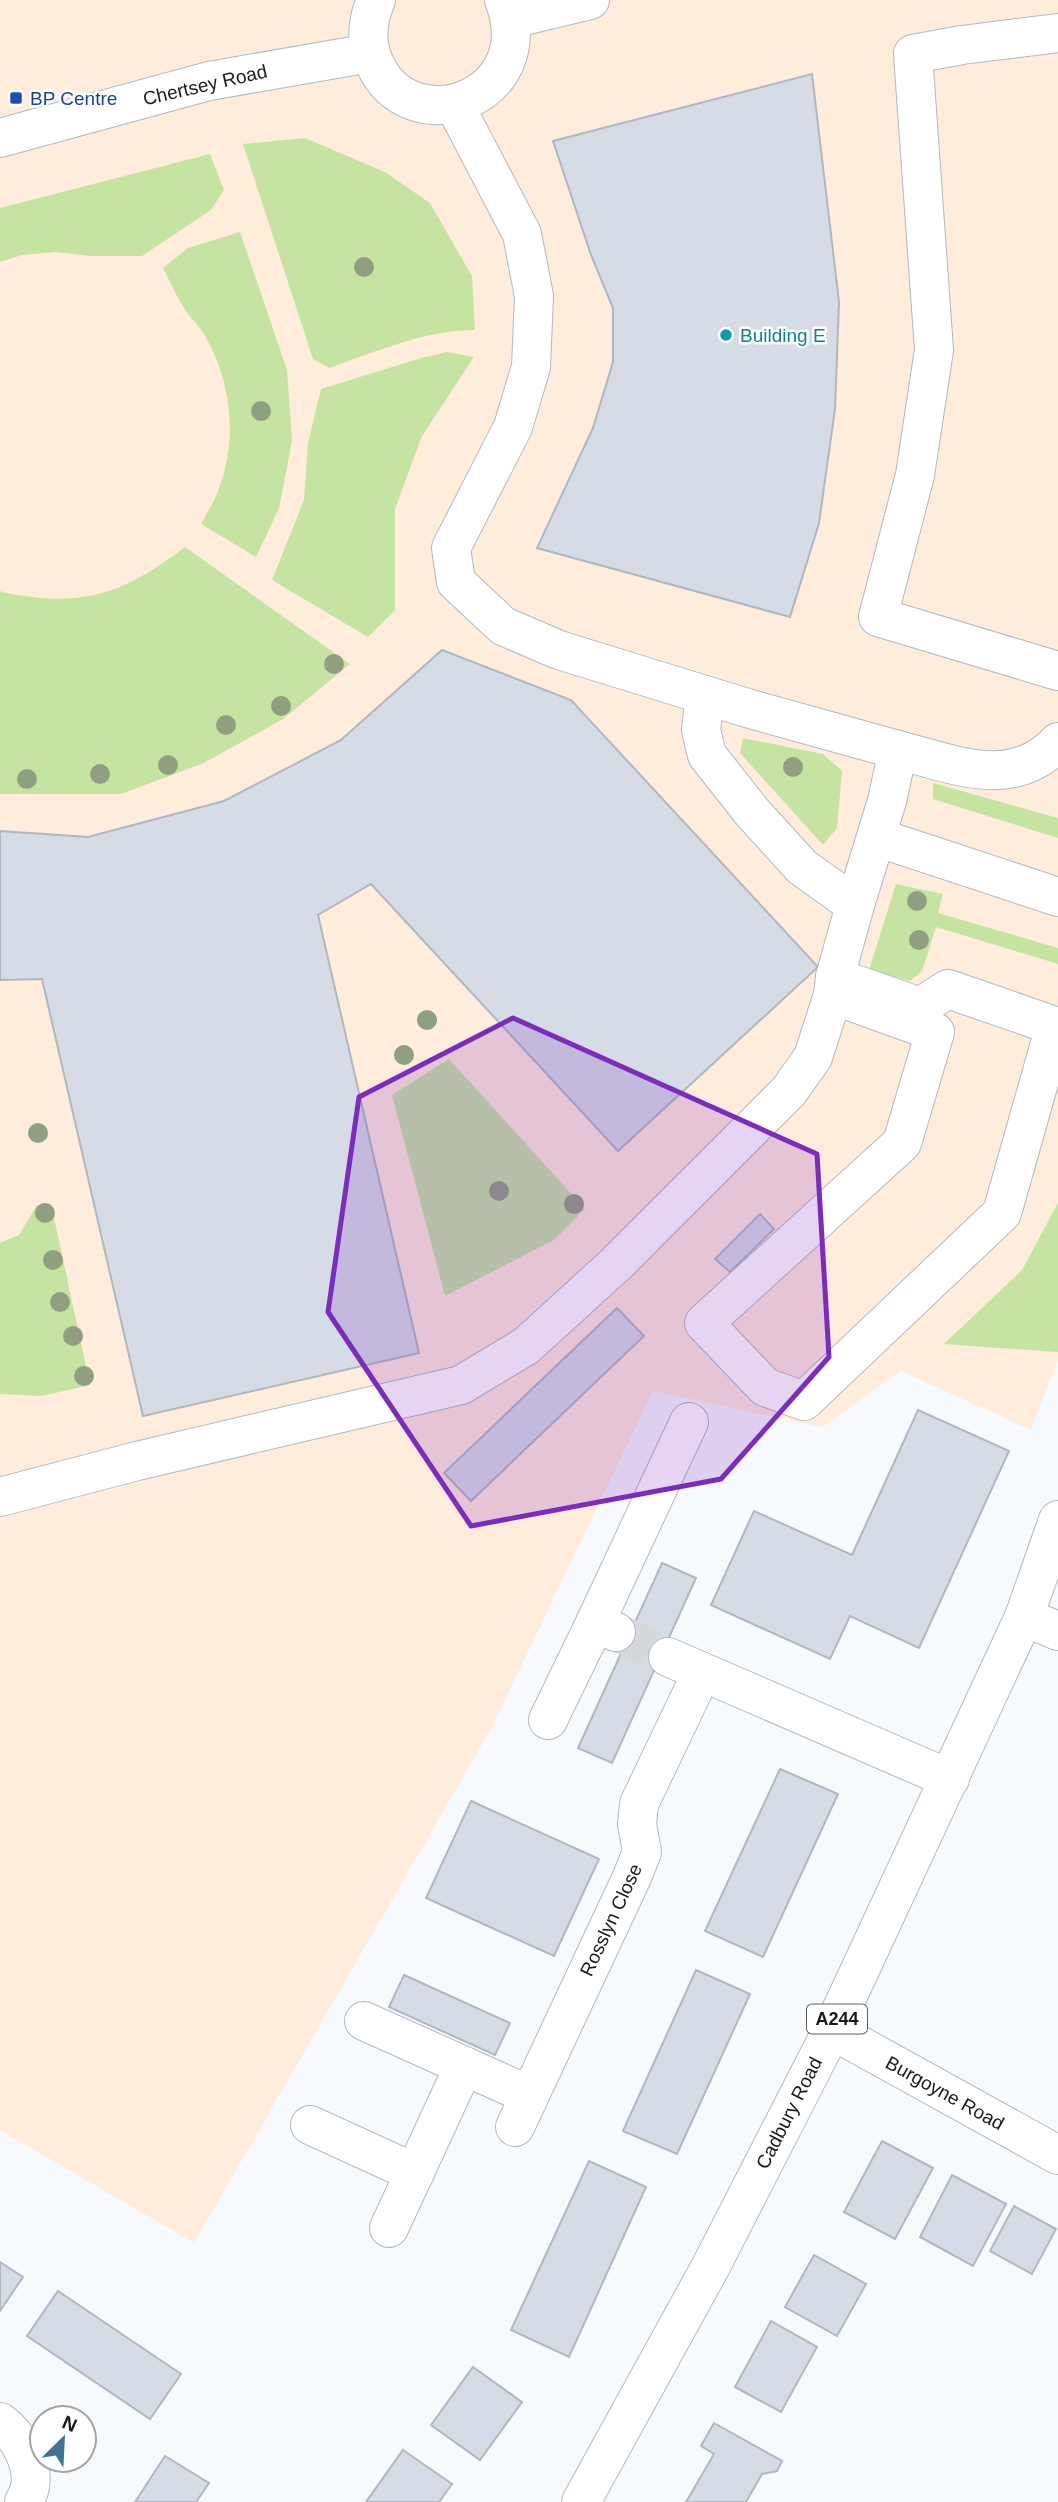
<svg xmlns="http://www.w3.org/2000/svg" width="1058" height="2502" font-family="Arial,sans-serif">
  <rect width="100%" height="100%" fill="#f7fafd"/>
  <polygon fill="#ffecdb" points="0,0 1058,0 1058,1360 1031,1430 901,1371 822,1427 653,1391 492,1727 194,2243 0,2130"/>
  <g fill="#c5e4a2">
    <path d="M305,138L385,172L430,203L472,276L475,330C425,330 375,352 329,368L313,359L243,144Z"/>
    <polygon points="210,154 224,190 211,210 142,256 91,256 56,252 22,255 0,262 0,208"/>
    <path d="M240,232L287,370L292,441L279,508L256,557L201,524C207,513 214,502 218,491C238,441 232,382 205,336C199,325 189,317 183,306C175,294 170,281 163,268L188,248Z"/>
    <polygon points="447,352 474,357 422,436 395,509 395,610 368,637 272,580 304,500 308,443 321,389 421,358"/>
    <path d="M185,547L350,664L283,719L204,763L121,794H0V591C10,595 22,595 32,597C96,605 135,585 185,547Z"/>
    <polygon points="743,738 823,754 842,771 837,828 823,845 740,753"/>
    <polygon points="933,783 1058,818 1058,838 933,799"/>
    <polygon points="896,884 943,894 938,913 1058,948 1058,964 936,927 922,971 910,981 869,970"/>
    <polygon points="449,1059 585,1209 554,1240 445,1296 392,1095"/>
    <polygon points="1058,1203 1058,1352 944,1344 1022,1270"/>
    <polygon points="51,1204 90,1385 42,1396 0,1394 0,1243 19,1235 37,1205"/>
  </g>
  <g fill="#d5dce5" stroke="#b0b7c0" stroke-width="2">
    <polygon points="812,74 839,302 835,409 819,523 790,617 537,548 593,428 613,362 613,308 591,255 553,141"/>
    <polygon points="442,650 571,700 818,967 618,1151 371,884 318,915 419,1353 143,1416 42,979 0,980 0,831 88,837 224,801 341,740"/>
    <polygon points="760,1214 774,1229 730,1272 715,1259"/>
    <polygon points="617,1308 644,1336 471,1501 444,1473"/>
    <polygon points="918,1410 1009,1451 919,1648 850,1616 830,1659 711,1605 754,1511 852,1555"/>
    <polygon points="662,1563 696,1578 612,1763 578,1748"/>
    <polygon points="780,1769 838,1794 763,1957 705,1931"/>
    <polygon points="471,1801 599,1859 554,1956 426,1898"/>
    <polygon points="696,1970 750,1994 677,2154 623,2131"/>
    <polygon points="404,1975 510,2023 495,2055 389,2007"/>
    <polygon points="882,2141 933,2168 895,2239 844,2212"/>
    <polygon points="589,2161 646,2187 569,2357 511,2330"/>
    <polygon points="952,2175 1006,2204 973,2266 920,2237"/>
    <polygon points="1014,2206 1056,2229 1032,2274 990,2251"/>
    <polygon points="814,2255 866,2284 837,2336 785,2307"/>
    <polygon points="0,2262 23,2277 0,2311"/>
    <polygon points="58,2291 181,2374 150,2419 27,2336"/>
    <polygon points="771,2321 817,2347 781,2412 735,2387"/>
    <polygon points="473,2367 522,2402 480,2460 431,2425"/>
    <polygon points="714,2423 782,2461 777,2471 762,2474 746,2502 686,2502 714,2454 701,2446"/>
    <polygon points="403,2450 452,2484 439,2502 366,2502"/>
    <polygon points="165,2456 209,2483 196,2502 135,2502"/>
  </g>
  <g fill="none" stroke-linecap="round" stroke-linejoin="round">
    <polyline stroke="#d5d8db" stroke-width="38" stroke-dasharray="38 19" stroke-linecap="butt" points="616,1632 668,1657"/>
    <defs>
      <g id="minor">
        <path d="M376,0C367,21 365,41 374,62C409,145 542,99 504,0"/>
        <polyline points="511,19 590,0"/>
        <polyline points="1058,33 962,45 913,54 934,350 915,475 878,617 1058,671"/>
        <polyline points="0,138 209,81 370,53"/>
        <polyline points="705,695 701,730 707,755 752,812 802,867 855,905"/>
        <path d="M898,750C953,764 1013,791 1058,742"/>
        <polyline points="876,837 1058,897"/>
        <polyline points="833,995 935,1032 902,1143 704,1323 765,1387 804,1401 1002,1213 1055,1026 948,989 920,1007 835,977"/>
        <polyline points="0,1497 137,1461 461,1385 526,1346 616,1264 789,1091 813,1057 833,995 835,977 855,905 887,801 898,750 747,708 559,650 503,626 456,582 451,548 513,427 531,367 534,296 522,234 454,104"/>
        <polyline points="1024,1617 1058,1631"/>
        <polyline points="616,1632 595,1623 689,1422"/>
        <polyline points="668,1657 950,1779"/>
        <polyline points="548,1720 595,1623"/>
        <polyline points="364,2021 529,2095"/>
        <polyline points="832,2030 1058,2155"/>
        <polyline points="310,2125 415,2173"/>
        <polyline points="515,2127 632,1877 642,1852 637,1824 639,1804 702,1672"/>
        <polyline points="389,2228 464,2066"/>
        <path d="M0,2422C18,2434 34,2464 30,2486C30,2491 26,2497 24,2502"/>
      </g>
      <polyline id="major" points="581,2502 711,2266 832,2030 1024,1617 1058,1520"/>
    </defs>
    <use href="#minor" stroke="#b2b9c2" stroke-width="40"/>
    <use href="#major" stroke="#b2b9c2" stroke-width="40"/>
    <use href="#minor" stroke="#fff" stroke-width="38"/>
    <use href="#major" stroke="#fff" stroke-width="38"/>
  </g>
  <g fill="#919f81">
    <circle cx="364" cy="267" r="10"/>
    <circle cx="261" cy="411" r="10"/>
    <circle cx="334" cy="664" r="10"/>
    <circle cx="281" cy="706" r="10"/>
    <circle cx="226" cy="725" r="10"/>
    <circle cx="168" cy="765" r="10"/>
    <circle cx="793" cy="767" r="10"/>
    <circle cx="100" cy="774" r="10"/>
    <circle cx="27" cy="779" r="10"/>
    <circle cx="917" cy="901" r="10"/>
    <circle cx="919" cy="940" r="10"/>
    <circle cx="427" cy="1020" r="10"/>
    <circle cx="404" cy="1055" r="10"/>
    <circle cx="38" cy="1133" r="10"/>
    <circle cx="499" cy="1191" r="10"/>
    <circle cx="574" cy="1204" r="10"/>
    <circle cx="45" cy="1213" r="10"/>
    <circle cx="53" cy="1260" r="10"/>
    <circle cx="60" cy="1302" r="10"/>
    <circle cx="73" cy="1336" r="10"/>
    <circle cx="84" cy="1376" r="10"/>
  </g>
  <path fill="#7b2cbf" fill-opacity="0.2" stroke="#7b2cbf" stroke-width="5" stroke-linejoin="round" d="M513,1018L817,1154L829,1357L721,1479L471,1526L328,1312L359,1097Z"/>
  <rect fill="#1a4fb4" stroke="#fff" stroke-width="2.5" x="9" y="91" width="14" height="14" rx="3.5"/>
  <circle fill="#0f9aa8" stroke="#fff" stroke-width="2.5" cx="726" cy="335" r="7"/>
  <g text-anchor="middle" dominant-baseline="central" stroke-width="5" stroke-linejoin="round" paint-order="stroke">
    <rect fill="#fff" stroke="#5d5f61" stroke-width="2" x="807" y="2004.5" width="60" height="29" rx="5"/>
    <g font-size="18" font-weight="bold" fill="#171a1d">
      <text x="837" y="2019">A244</text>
    </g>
    <g font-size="19" fill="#171a1d" stroke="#fff">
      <text transform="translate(205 85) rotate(-13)">Chertsey Road</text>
      <text transform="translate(611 1920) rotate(-65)">Rosslyn Close</text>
      <text transform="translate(945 2093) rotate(29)">Burgoyne Road</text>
      <text transform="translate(789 2113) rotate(-63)">Cadbury Road</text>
    </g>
    <g font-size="19" fill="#164399" stroke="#fff" text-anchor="start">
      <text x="30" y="98">BP Centre</text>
    </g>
    <g font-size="19" fill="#0d838f" stroke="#fff" text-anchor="start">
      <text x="740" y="335">Building E</text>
    </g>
  </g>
  <g transform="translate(63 2439) rotate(24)"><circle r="33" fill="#ffffff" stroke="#a2a3a5" stroke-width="2"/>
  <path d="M0-5L12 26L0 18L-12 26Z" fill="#3d748f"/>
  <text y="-10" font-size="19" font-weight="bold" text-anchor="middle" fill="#171a1d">N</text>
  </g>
</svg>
